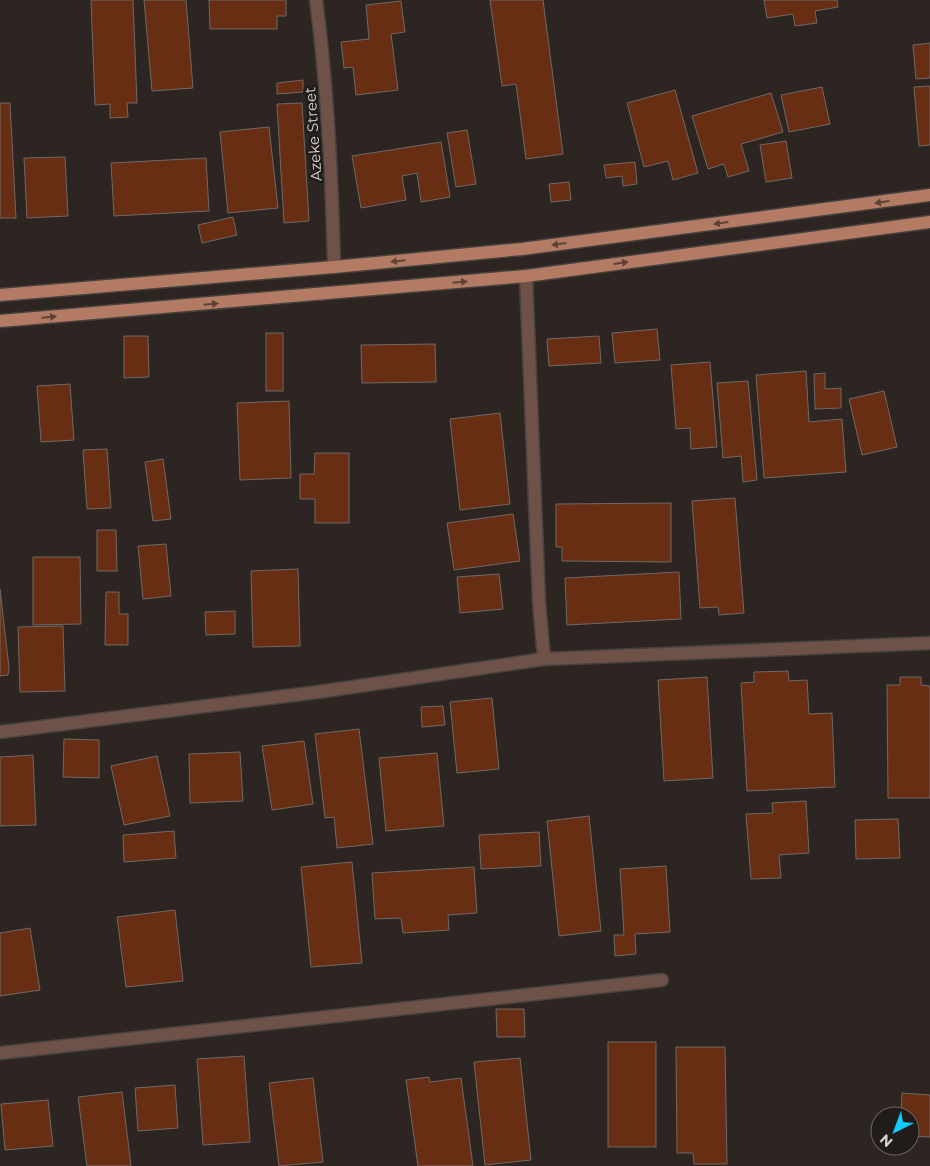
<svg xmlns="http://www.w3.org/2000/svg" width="930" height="1166" font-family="Montserrat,sans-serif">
  <rect width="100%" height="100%" fill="#2c2522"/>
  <g fill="#682e13" stroke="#716865">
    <polygon points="91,0 133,0 137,103 127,103 128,117 110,118 110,104 95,105"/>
    <polygon points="144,0 186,0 193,88 152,91"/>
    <polygon points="209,0 286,0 286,16 277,16 277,29 210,29"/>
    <polygon points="490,0 543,0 563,154 526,159 516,84 502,86"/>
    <polygon points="764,0 837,0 838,7 815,11 817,23 795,26 793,14 767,18"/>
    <polygon points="401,1 405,32 391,34 398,90 356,95 353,67 344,68 341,42 369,39 366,5"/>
    <polygon points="930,43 930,78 916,79 913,45"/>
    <polygon points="303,80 303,92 277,94 277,83"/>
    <polygon points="930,86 930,145 919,146 914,87"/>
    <polygon points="822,87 830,124 789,132 781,95"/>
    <polygon points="675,90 698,173 673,180 668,161 644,167 627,103"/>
    <polygon points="771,93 783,132 741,144 749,171 728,177 724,164 708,169 692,116"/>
    <polygon points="0,103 10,103 16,218 0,218"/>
    <polygon points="302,103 309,221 284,223 277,104"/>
    <polygon points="269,127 278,208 228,213 220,132"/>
    <polygon points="467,130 476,184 456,187 447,133"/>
    <polygon points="786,141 792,178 766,182 760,145"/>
    <polygon points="441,142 450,197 421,202 417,173 402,176 406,200 361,208 352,156"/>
    <polygon points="65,157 68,216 27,218 24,158"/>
    <polygon points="206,158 209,211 114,216 111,163"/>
    <polygon points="635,162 637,184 623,186 622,176 606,178 604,165"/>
    <polygon points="569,182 571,200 551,202 549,184"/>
    <polygon points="233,217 237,235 202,243 198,225"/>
    <polygon points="657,329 660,360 615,363 612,333"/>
    <rect x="266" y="333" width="17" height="58"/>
    <polygon points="124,336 148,336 149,377 124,378"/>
    <polygon points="599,336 601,363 549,366 547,339"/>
    <polygon points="435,344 436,382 362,383 361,345"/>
    <polygon points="710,362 717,447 691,449 690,428 676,429 671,365"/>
    <polygon points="806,371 809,422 842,419 846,472 764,478 756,375"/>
    <polygon points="825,373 825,389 841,388 841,408 815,409 814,374"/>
    <polygon points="748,381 757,480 743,482 741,456 723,458 717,383"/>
    <polygon points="70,384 74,440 41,442 37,386"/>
    <polygon points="884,391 897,447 862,455 849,399"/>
    <polygon points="289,401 291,478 240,480 237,403"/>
    <polygon points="500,413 510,504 460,510 450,419"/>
    <polygon points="107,449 111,508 87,509 83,450"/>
    <polygon points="315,453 349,453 349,523 315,523 315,499 300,499 300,474 314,474"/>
    <polygon points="163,459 171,519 153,521 145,462"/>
    <polygon points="735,498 744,613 719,615 718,607 700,608 692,501"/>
    <polygon points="671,503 671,562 562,561 562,547 556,547 556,504"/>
    <polygon points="513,514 520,561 454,570 447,523"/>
    <polygon points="97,530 116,530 117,571 97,571"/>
    <polygon points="166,544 171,596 143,599 138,546"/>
    <polygon points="33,557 80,557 81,624 33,625"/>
    <polygon points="298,569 300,646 253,647 251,571"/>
    <polygon points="679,572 681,619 567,625 565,578"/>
    <polygon points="499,574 503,609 460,613 457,577"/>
    <polygon points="0,589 9,668 8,675 0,676"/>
    <polygon points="106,592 119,592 119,614 128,614 128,645 105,645"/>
    <polygon points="235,611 235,634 206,635 205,612"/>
    <polygon points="63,626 65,691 20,692 18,627"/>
    <polygon points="788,671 789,681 807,680 809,714 832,713 835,787 747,791 741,683 754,682 754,672"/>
    <polygon points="707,677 713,778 664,781 658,680"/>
    <polygon points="900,677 921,677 921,685 930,686 930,798 888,798 887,685 900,685"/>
    <polygon points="492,698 499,769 457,773 450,702"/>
    <polygon points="443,706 445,725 422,727 421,707"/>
    <polygon points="359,729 373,844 337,848 334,817 325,818 315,734"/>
    <polygon points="64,739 99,740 99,778 63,777"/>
    <polygon points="304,741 313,804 272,810 262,746"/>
    <polygon points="240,752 243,801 190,803 189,754"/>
    <polygon points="437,753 444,826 386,831 379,758"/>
    <polygon points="33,755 36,825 0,826 0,757"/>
    <polygon points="157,756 170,816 124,825 111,766"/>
    <polygon points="806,801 809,853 779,855 781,878 751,879 746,814 773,813 772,803"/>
    <polygon points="589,816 601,931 559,936 547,821"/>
    <polygon points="898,819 900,858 856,859 855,820"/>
    <polygon points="174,831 176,858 124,862 123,835"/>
    <polygon points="539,832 541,866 481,869 479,835"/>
    <polygon points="352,862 362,963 311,967 301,867"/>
    <polygon points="666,866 670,932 635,934 636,954 615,956 614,935 624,935 620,869"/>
    <polygon points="474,867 477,913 448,915 449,930 403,933 401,918 375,919 372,873"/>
    <polygon points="175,910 183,981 126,987 117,917"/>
    <polygon points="30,928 40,990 0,996 0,933"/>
    <polygon points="496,1009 524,1009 525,1037 497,1037"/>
    <rect x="608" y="1042" width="48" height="105"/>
    <polygon points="676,1047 725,1047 727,1164 694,1164 693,1153 677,1153"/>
    <polygon points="244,1056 250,1142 203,1145 197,1059"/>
    <polygon points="520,1058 531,1160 485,1165 474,1062"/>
    <polygon points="429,1077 430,1082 461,1078 473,1166 418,1166 406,1080"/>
    <polygon points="313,1078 323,1162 279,1166 269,1083"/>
    <polygon points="175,1085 178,1128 138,1131 135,1088"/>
    <polygon points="122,1092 131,1166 87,1166 78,1097"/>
    <polygon points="902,1093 930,1095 930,1137 910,1136 910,1116 901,1116"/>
    <polygon points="48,1100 53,1146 5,1150 1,1104"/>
  </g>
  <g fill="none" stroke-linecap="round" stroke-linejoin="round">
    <defs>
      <g id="minor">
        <path d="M316,0C328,89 332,178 334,267"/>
        <polyline points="526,276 539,602 544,659"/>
        <polyline points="0,732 318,692 544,659 930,643"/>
        <polyline points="0,1053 662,980"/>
      </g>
      <g id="major">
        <polyline points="0,295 334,267 522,249 930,195"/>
        <polyline points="0,321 526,276 930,222"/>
      </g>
    </defs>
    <use href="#minor" stroke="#47413e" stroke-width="15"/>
    <use href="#major" stroke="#47413e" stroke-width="15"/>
    <use href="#minor" stroke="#6e5247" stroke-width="12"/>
    <use href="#major" stroke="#b47b64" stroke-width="12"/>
  </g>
  <defs><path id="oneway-solid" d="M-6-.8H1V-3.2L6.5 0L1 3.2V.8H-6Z" transform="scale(1.25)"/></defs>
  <g fill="#5c4237">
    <use href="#oneway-solid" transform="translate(882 202) rotate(172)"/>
    <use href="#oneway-solid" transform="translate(721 223) rotate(172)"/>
    <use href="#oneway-solid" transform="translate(559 244) rotate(172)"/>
    <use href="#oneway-solid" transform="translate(398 261) rotate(174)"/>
    <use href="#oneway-solid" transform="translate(621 263) rotate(-8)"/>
    <use href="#oneway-solid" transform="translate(460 282) rotate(-5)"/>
    <use href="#oneway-solid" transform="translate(211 304) rotate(-5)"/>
    <use href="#oneway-solid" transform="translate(49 317) rotate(-5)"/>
  </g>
  <g text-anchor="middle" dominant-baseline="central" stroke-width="5" stroke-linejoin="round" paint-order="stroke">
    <g font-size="15" fill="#d5d1cf" stroke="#221c19">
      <text transform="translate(313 134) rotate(-94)">Azeke Street</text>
    </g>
  </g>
  <g transform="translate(895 1131) rotate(222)"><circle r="24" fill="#221c19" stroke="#6a6462"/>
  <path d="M0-4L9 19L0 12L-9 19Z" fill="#0fcafa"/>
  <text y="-8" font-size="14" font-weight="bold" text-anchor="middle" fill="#d5d1cf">N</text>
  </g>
</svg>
